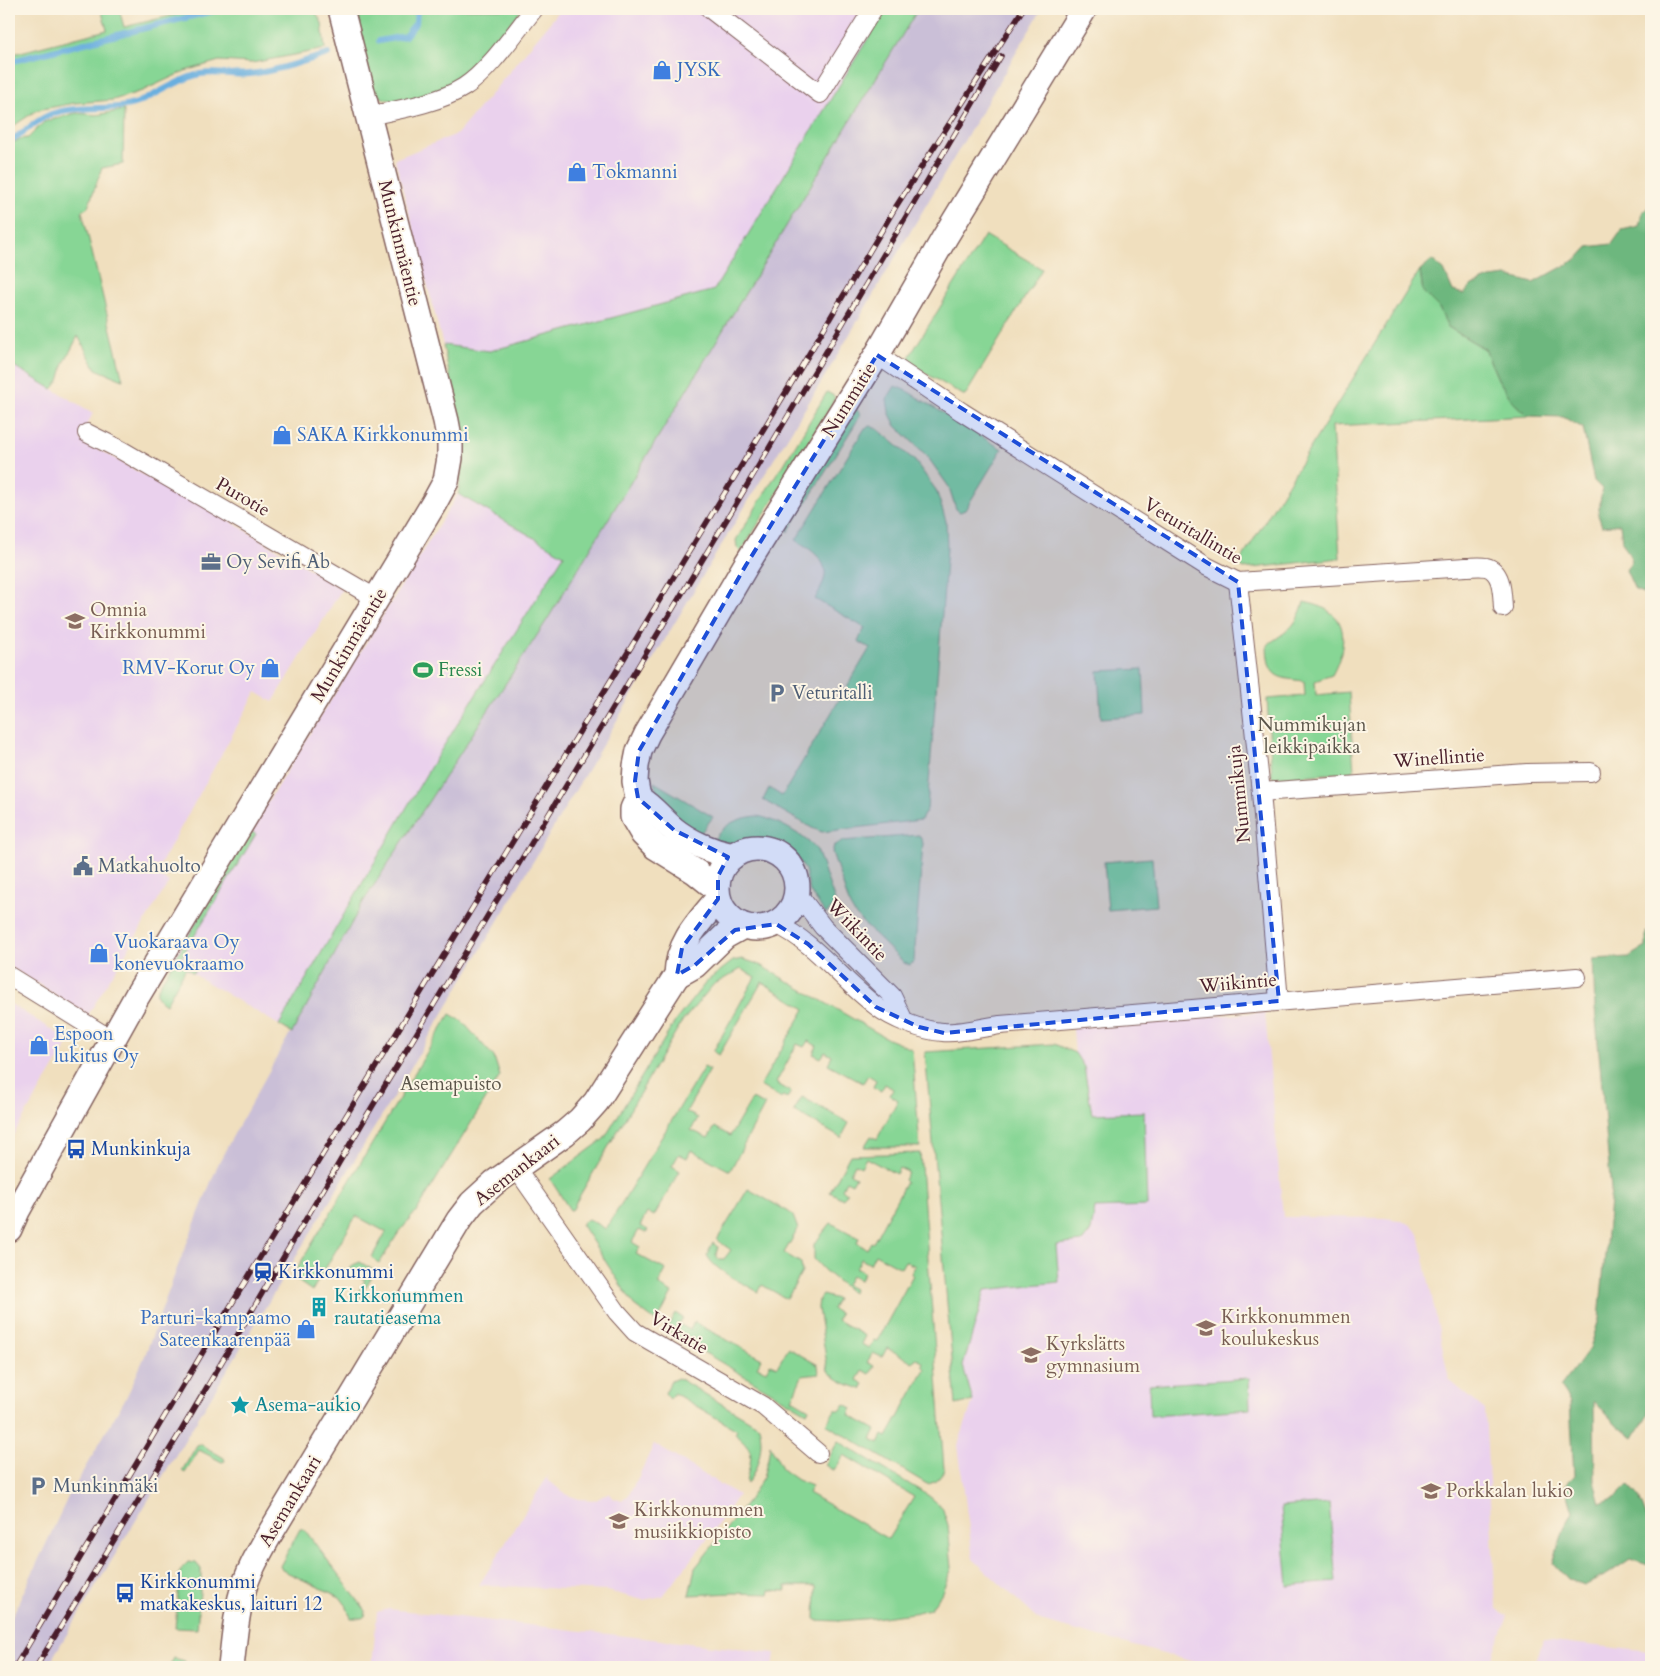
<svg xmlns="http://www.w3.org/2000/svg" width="1660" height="1676" font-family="Cardo,serif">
  <rect width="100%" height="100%" fill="#fcf5e5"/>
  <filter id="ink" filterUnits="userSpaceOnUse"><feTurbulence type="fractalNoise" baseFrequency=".02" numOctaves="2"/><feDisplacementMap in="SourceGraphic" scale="10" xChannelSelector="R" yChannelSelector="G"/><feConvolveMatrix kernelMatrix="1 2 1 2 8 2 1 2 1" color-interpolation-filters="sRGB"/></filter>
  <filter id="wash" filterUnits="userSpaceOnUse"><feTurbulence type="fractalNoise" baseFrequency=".0096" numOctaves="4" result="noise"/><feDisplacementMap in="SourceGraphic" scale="20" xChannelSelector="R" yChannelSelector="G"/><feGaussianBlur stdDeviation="1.12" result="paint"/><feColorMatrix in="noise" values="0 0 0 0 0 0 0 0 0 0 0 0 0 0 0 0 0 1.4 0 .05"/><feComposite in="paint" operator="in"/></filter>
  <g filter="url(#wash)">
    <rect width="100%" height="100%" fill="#f0dfbe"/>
    <g fill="#ead1ed">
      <polygon points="561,9 886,9 714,290 490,351 443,345 395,159 457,134 496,88"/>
      <polygon points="9,363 93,413 80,439 165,487 168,483 342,589 273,702 256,692 155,874 169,882 88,1015 9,966"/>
      <polygon points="458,494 565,555 431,766 279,1025 170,960"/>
      <polygon points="9,1003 70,1041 9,1142"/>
      <polygon points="1265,1012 1283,1217 1385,1218 1399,1220 1411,1225 1419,1234 1449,1380 1485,1410 1496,1609 1508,1616 1489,1667 1213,1667 1040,1621 973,1559 958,1445 973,1401 963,1366 985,1290 1056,1244 1082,1242 1084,1067 1075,1053 1073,1028"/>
      <polygon points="654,1444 738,1495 716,1527 663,1596 643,1600 607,1591 479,1585 549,1474 547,1479 565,1494 579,1499 596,1500 608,1493 613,1498 622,1501 628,1496 638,1478"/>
      <polygon points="389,1609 775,1653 773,1667 372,1667 377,1612"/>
      <polygon points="1543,1640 1651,1652 1651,1667 1534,1667"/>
    </g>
    <polygon fill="#cabfd7" points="918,9 1042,9 831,366 708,567 407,1074 47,1667 9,1667 9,1623 68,1497 128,1394 144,1358 176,1271 218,1164 234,1134 363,902 547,620"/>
    <g fill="#87d695" stroke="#687a60">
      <polygon points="101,9 119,9 124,27 199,9 314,9 322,23 325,49 252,63 219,61 185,71 142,91 113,100 75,103 37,110 9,129 9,55 107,30"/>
      <polygon points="352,9 522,9 463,82 406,103 385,99 370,91"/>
      <polygon points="886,9 918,9 547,620 363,902 292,1033 279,1025 431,766 564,555 458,494 465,448 443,345 490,351 714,290"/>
      <polygon points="124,110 123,164 102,168 88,207 82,211 123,380 96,369 78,336 64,363 59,381 52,389 9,363 9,145 20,139 28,138 44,122 76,113 97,115"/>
      <polygon points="985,235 1042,269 965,396 906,362"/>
      <polygon points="1420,270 1423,292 1439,308 1448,327 1485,349 1498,379 1513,402 1528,416 1332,426 1340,558 1244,569 1238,565"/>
      <polygon points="895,386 907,391 1002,449 965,510 960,512 956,509 949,487 927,456 896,426 889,412 887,399"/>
      <polygon points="827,392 834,396 835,399 741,552 737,548 736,540 777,473 783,466"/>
      <polygon points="856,409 859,412 860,416 857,421 788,532 786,525 788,520"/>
      <path d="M871,426L879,430L915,461L936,490L946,521L947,548L927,809L921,820L822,832L812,828L763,800L769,788L782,796L870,648L858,641L865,628L815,599C818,593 822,587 824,580C830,561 810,549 796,540L865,428Z"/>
      <path d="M1304,602C1313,604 1322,606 1330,612C1351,626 1342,657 1332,675L1315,681L1316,695L1349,692L1354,772L1272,778L1267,699L1305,696L1304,681C1275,678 1268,677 1267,645C1288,630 1296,628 1304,602Z"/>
      <polygon points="1143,669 1145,715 1101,718 1098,671"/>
      <polygon points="654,782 713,817 699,835 660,804"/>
      <path d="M757,816C775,819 804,835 817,850L835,901L832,908L826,914L810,892L805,870L798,859L786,847L773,842L759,839L735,844L713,841C724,824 737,818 757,816Z"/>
      <polygon points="250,831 256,834 181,958 196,967 193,973 186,968 166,1004 159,999 156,994 158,988"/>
      <polygon points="919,835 923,843 914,961 910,965 904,963 856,916 850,906 832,852 834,846 842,841"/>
      <polygon points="1152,858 1156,906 1108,910 1104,862"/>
      <polygon points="742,959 758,964 888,1039 912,1049 920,1147 864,1147 871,1136 877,1139 898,1100 890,1095 893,1089 885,1084 881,1091 873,1087 876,1080 868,1075 863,1083 828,1064 832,1056 825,1052 821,1058 813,1054 817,1046 808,1041 804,1047 797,1044 776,1083 791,1092 787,1098 783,1096 780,1098 760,1086 805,1009 762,982 719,1055 715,1053 714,1050 755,977 741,969 713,985 681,1023 576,1202 573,1209 570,1210 550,1179 604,1139 676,1020 707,981 733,961"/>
      <polygon points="450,1014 462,1021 494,1057 500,1076 418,1209 397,1235 379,1264 372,1257 386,1232 356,1216 312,1291 292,1277"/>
      <polygon points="1054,1044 1075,1053 1084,1067 1092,1114 1144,1112 1147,1206 1095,1208 1091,1231 1082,1242 1056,1245 1059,1282 985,1290 963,1366 973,1401 956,1405 925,1052"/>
      <polygon points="704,1067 710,1070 686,1112 698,1118 691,1130 708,1138 715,1127 730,1136 752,1099 765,1105 730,1171 691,1150 687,1158 679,1154 672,1166 680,1171 654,1216 647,1213 640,1226 648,1230 646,1233 639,1230 632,1242 640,1247 636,1254 666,1270 658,1285 672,1293 657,1322 634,1305 581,1224 588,1219 606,1229"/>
      <polygon points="802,1097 849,1123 841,1138 794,1111"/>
      <path d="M920,1153L944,1469C941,1477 936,1483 927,1484L826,1424L835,1410H841L845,1404L852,1408L849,1415L876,1430L871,1439L879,1443L883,1435L887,1437L925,1369L922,1366L923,1363L916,1358L913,1362L887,1348L882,1357L873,1353L867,1362L874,1366L870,1374L862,1370L857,1380L864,1384L861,1389C849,1385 837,1381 828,1371L818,1308L819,1299L822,1295L837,1299L832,1309L840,1314L837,1320L865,1336L861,1344L869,1348L874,1340L877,1341L913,1275L911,1274L915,1266L905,1261L901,1268L875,1254L870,1264L861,1259L856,1268L864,1273L860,1280L851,1276L846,1285L854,1289L852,1293L825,1271L814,1259V1244L831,1223L859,1238L857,1243L867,1249L871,1242L873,1243L906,1182L904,1180L908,1172L899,1168L896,1174L866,1158L861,1167L855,1164L850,1174L856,1177L852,1184L846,1181L842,1189L847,1193L843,1199L830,1192L850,1155Z"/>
      <path d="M748,1189L789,1212L793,1216L798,1229L784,1253L801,1263L802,1272L787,1299L762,1285L758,1292C744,1283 714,1271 707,1255L713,1243L718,1247L716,1254L718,1259H724L731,1250L717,1240Z"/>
      <polygon points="360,1262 375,1271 357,1302 354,1300 365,1280 349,1271 353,1265"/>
      <polygon points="675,1313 683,1318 679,1324 690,1330 694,1322 762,1359 757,1367 766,1371 770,1364 777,1367 788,1348 818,1365 819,1374 802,1376 792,1399 809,1409 807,1413 666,1330"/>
      <path d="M678,1378L759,1426C764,1446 759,1467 747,1484L746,1482C751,1457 757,1451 735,1434L737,1430L674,1393L670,1399L665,1393L671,1381Z"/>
      <polygon points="1249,1378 1250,1409 1150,1416 1149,1385"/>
      <polygon points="838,1441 929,1496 942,1507 948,1525 952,1568 941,1594 930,1609 913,1613 875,1618 838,1621 815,1620 816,1586 786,1586 786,1591 770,1590 769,1594 734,1593 689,1595 695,1568 746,1504 763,1477 768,1459 770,1445 783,1470 797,1480 812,1486 808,1493 888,1539 914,1497 844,1455 834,1471 825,1465"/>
      <polygon points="200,1444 224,1458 225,1461 222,1462 199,1450 185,1473 182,1471 197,1445"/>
      <polygon points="1329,1503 1336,1582 1288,1586 1281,1507"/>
      <polygon points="300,1529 304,1529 366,1611 365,1616 362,1618 351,1618 346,1605 340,1597 282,1570 280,1566"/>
      <polygon points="188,1562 196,1563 201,1569 201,1579 197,1629 175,1628 180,1572 183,1567"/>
      <polygon points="174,1658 185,1661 184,1667 169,1667"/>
    </g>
    <g fill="#6db77e" stroke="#5c6b54">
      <polygon points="1651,204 1651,596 1635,590 1626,570 1632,560 1622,541 1620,524 1602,526 1598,515 1602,489 1594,481 1583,428 1563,417 1528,416 1513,402 1498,379 1485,349 1448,327 1439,308 1423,292 1420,270 1432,260 1444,270 1453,291 1464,294 1472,285 1490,278 1507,276 1533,283 1577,259 1588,247 1612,244 1622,230 1639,226 1642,213"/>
      <polygon points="1646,932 1651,933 1651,1355 1648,1414 1634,1438 1619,1427 1594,1401 1595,1484 1600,1503 1616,1497 1628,1485 1639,1497 1651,1529 1651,1566 1630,1559 1608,1574 1586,1585 1568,1580 1553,1563 1564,1529 1573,1512 1565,1485 1574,1476 1570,1402 1560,1387 1590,1348 1599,1319 1611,1190 1595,1008 1593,959 1629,957 1646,947"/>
    </g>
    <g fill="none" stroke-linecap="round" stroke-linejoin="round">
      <g stroke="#69afdf" stroke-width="6">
        <polyline points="379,41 405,36 416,23 417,9"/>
        <polyline points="9,62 221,9"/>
        <path d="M9,141C23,134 34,122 47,116C73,103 109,113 137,103C159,94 178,79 200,74C216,71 234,76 250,74C276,71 302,62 328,54"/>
      </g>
    </g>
  </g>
  <g filter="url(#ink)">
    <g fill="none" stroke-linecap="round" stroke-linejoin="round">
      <defs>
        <g id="street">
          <polyline points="710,9 820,94 873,9"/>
          <path d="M368,116C397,110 439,103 464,87C488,72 516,31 534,9"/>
          <path d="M877,355L962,412L1206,566L1238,582L1466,567C1472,567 1480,566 1486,567C1503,571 1502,595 1503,608"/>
          <polyline points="87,433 121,450 377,599"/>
          <polyline points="1238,582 1261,792 1279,1001"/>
          <polyline points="1261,792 1527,773 1591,772"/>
          <polyline points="797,893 823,927 892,996 904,1021"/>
          <path d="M776,924C816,943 841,980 876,1006C892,1019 923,1031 943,1032C957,1034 985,1027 1000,1025L1577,977"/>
          <polyline points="9,976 112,1040"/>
          <polyline points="516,1168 617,1312 635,1332 763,1406 818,1453"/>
        </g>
        <g id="secondary">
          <path d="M638,798C654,808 659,817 673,829C689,842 712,852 733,856"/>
          <circle cx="757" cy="888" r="40"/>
          <polyline points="716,888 696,872 656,847 643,834 633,817 633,809 638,798 635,781 636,766 639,751 647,734 746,565 877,355 945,237 1084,9"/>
          <polyline points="677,975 695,965 725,936 743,926"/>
          <polyline points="9,1229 17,1211 137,996 434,503 446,481 450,458 450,442 446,421 341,9"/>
          <path d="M231,1667C234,1643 235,1618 242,1594C247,1574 258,1555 268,1537L459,1220L472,1203L494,1183L565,1133L580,1120L596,1102L677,975C678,943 698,923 718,899"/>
        </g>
      </defs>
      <use href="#street" stroke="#84625e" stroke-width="20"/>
      <use href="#secondary" stroke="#84625e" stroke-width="28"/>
      <use href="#street" stroke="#fff" stroke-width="18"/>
      <use href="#secondary" stroke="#fff" stroke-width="25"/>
      <defs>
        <g id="rail">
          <polyline points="15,1667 222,1320 800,369 895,208 1023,9"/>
          <polyline points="36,1667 181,1431 363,1122 733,509 1001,56"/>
        </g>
      </defs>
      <use href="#rail" stroke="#4a1f2b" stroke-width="5.5"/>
      <use href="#rail" stroke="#fcf5e5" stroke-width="4" stroke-dasharray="11" stroke-linecap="butt"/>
    </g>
  </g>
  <path fill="#1d4ed8" fill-opacity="0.2" stroke="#1d4ed8" stroke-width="4" stroke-dasharray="10 6" stroke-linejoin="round" d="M877,355L1238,582L1279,1001L944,1033L919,1027L876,1007L808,944L776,924L735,930L695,965L677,975L682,948L718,899V876L728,857L674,830L638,798L635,781L639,751L746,565Z"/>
  <defs>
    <symbol id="shop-bare" viewBox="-9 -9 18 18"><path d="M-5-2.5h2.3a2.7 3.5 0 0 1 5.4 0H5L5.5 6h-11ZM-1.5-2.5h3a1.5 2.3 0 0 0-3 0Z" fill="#3f7fe0" stroke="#fcf5e5" stroke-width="2.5" paint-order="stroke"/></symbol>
    <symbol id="office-bare" viewBox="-9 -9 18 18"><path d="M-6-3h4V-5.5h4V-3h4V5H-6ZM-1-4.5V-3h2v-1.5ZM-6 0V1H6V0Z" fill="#5c6f8a" stroke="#fcf5e5" stroke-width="2.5" paint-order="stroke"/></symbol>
    <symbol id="school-bare" viewBox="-9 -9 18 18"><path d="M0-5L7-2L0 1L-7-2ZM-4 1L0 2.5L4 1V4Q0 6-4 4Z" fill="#8d6e63" stroke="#fcf5e5" stroke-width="2.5" paint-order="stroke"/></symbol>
    <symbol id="stadium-bare" viewBox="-9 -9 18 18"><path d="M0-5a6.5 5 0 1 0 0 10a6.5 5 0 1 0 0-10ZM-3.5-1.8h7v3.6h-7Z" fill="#2e9e5b" stroke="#fcf5e5" stroke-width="2.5" paint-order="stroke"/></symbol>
    <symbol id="parking-bare" viewBox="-9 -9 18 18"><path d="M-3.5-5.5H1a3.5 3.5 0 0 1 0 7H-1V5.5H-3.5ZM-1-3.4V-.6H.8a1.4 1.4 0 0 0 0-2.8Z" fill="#5c6f8a" stroke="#fcf5e5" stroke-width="2.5" paint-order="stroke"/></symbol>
    <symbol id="civic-bare" viewBox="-9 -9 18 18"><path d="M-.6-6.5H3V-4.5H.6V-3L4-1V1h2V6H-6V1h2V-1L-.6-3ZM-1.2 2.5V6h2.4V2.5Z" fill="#5c6f8a" stroke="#fcf5e5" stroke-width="2.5" paint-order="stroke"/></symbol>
    <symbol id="bus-bare" viewBox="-9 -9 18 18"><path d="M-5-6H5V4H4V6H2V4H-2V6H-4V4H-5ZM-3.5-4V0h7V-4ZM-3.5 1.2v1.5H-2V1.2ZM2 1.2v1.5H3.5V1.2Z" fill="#1a4fb4" stroke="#fcf5e5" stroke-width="2.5" paint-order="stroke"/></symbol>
    <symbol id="station-bare" viewBox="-9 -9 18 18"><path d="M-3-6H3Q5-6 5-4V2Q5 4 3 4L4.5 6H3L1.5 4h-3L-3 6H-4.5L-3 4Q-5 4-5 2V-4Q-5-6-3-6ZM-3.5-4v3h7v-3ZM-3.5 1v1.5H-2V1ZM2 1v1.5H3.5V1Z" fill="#1a4fb4" stroke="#fcf5e5" stroke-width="2.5" paint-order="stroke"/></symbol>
    <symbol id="building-bare" viewBox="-9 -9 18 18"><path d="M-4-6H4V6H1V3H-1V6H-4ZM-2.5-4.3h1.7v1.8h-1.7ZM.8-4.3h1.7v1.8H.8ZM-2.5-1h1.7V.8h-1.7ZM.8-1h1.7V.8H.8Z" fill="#0f9aa8" stroke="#fcf5e5" stroke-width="2.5" paint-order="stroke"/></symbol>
    <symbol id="sight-bare" viewBox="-9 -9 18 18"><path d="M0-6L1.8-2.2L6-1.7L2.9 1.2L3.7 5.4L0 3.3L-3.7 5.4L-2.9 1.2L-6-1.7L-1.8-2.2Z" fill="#0f9aa8" stroke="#fcf5e5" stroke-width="2.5" paint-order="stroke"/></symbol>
    <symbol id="university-bare" viewBox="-9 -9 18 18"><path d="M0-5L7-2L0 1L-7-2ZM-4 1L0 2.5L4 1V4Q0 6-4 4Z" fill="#8d6e63" stroke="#fcf5e5" stroke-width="2.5" paint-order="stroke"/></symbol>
  </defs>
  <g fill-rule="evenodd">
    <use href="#shop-bare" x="648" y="56" width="28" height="28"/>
    <use href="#shop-bare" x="563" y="158" width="28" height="28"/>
    <use href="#shop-bare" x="268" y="421" width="28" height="28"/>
    <use href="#office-bare" x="197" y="548" width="28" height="28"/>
    <use href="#school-bare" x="61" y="607" width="28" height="28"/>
    <use href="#shop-bare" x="256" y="654" width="28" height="28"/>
    <use href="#stadium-bare" x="409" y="656" width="28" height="28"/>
    <use href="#parking-bare" x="763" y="679" width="28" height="28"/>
    <use href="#civic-bare" x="69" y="852" width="28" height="28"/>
    <use href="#shop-bare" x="85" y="939" width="28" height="28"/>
    <use href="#shop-bare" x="25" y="1031" width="28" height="28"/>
    <use href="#bus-bare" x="62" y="1135" width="28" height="28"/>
    <use href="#station-bare" x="249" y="1258" width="28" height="28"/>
    <use href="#building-bare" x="305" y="1293" width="28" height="28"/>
    <use href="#school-bare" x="1192" y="1314" width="28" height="28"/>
    <use href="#shop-bare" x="292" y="1315" width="28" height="28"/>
    <use href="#school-bare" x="1017" y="1341" width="28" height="28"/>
    <use href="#sight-bare" x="226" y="1391" width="28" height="28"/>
    <use href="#parking-bare" x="24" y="1472" width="28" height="28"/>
    <use href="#school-bare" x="1417" y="1477" width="28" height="28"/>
    <use href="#university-bare" x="605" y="1507" width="28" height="28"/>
    <use href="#bus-bare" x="111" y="1579" width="28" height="28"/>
  </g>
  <g text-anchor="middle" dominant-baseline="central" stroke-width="4" stroke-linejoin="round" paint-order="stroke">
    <g font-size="19" fill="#366cbe" stroke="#fcf5e5" text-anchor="start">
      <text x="677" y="70">JYSK</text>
      <text x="592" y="172">Tokmanni</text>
      <text x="297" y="435">SAKA Kirkkonummi</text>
      <text x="255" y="668" text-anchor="end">RMV-Korut Oy</text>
      <text x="114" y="942">Vuokaraava Oy<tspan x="114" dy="22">konevuokraamo</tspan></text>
      <text x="54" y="1034">Espoon<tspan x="54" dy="22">lukitus Oy</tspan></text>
      <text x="291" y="1318" text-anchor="end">Parturi-kampaamo<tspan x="291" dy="22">Sateenkaarenpää</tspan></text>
    </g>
    <g font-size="19" fill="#4a1f2b" stroke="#fcf5e5">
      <text transform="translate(400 243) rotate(76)">Munkinmäentie</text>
      <text transform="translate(849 400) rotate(-58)">Nummitie</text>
      <text transform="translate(243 497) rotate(30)">Purotie</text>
      <text transform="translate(1193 531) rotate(31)">Veturitallintie</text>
      <text transform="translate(349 645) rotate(-59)">Munkinmäentie</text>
      <text transform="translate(1439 758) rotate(-4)">Winellintie</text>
      <text transform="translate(1239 794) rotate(-96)">Nummikuja</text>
      <text transform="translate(857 930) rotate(46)">Wiikintie</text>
      <text transform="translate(1238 983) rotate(-5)">Wiikintie</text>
      <text transform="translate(517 1170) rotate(-38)">Asemankaari</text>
      <text transform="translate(679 1333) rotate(31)">Virkatie</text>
      <text transform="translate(290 1501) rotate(-59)">Asemankaari</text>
    </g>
    <g font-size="19" fill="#4e5e75" stroke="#fcf5e5" text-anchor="start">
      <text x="226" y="562">Oy Sevifi Ab</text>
      <text x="792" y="693">Veturitalli</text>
      <text x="98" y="866">Matkahuolto</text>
      <text x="53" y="1486">Munkinmäki</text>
    </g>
    <g font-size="19" fill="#785e54" stroke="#fcf5e5" text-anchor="start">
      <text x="90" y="610">Omnia<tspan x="90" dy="22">Kirkkonummi</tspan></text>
      <text x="1221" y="1317">Kirkkonummen<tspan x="1221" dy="22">koulukeskus</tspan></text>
      <text x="1046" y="1344">Kyrkslätts<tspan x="1046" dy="22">gymnasium</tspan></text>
      <text x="1446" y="1491">Porkkalan lukio</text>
      <text x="634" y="1510">Kirkkonummen<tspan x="634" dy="22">musiikkiopisto</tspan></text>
    </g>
    <g font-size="19" fill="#27864d" stroke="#fcf5e5" text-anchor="start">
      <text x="438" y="670">Fressi</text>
    </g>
    <g font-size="19" fill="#5c564b" stroke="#fcf5e5">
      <text x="1312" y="725">Nummikujan<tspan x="1312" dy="22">leikkipaikka</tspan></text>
      <text x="451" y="1084">Asemapuisto</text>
    </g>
    <g font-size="19" fill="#164399" stroke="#fcf5e5" text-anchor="start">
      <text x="91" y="1149">Munkinkuja</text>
      <text x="278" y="1272">Kirkkonummi</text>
      <text x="140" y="1582">Kirkkonummi<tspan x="140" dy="22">matkakeskus, laituri 12</tspan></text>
    </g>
    <g font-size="19" fill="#0d838f" stroke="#fcf5e5" text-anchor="start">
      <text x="334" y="1296">Kirkkonummen<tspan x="334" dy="22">rautatieasema</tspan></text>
      <text x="255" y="1405">Asema-aukio</text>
    </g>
  </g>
  <rect width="1660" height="1676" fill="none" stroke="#fcf5e5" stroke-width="30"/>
</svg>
